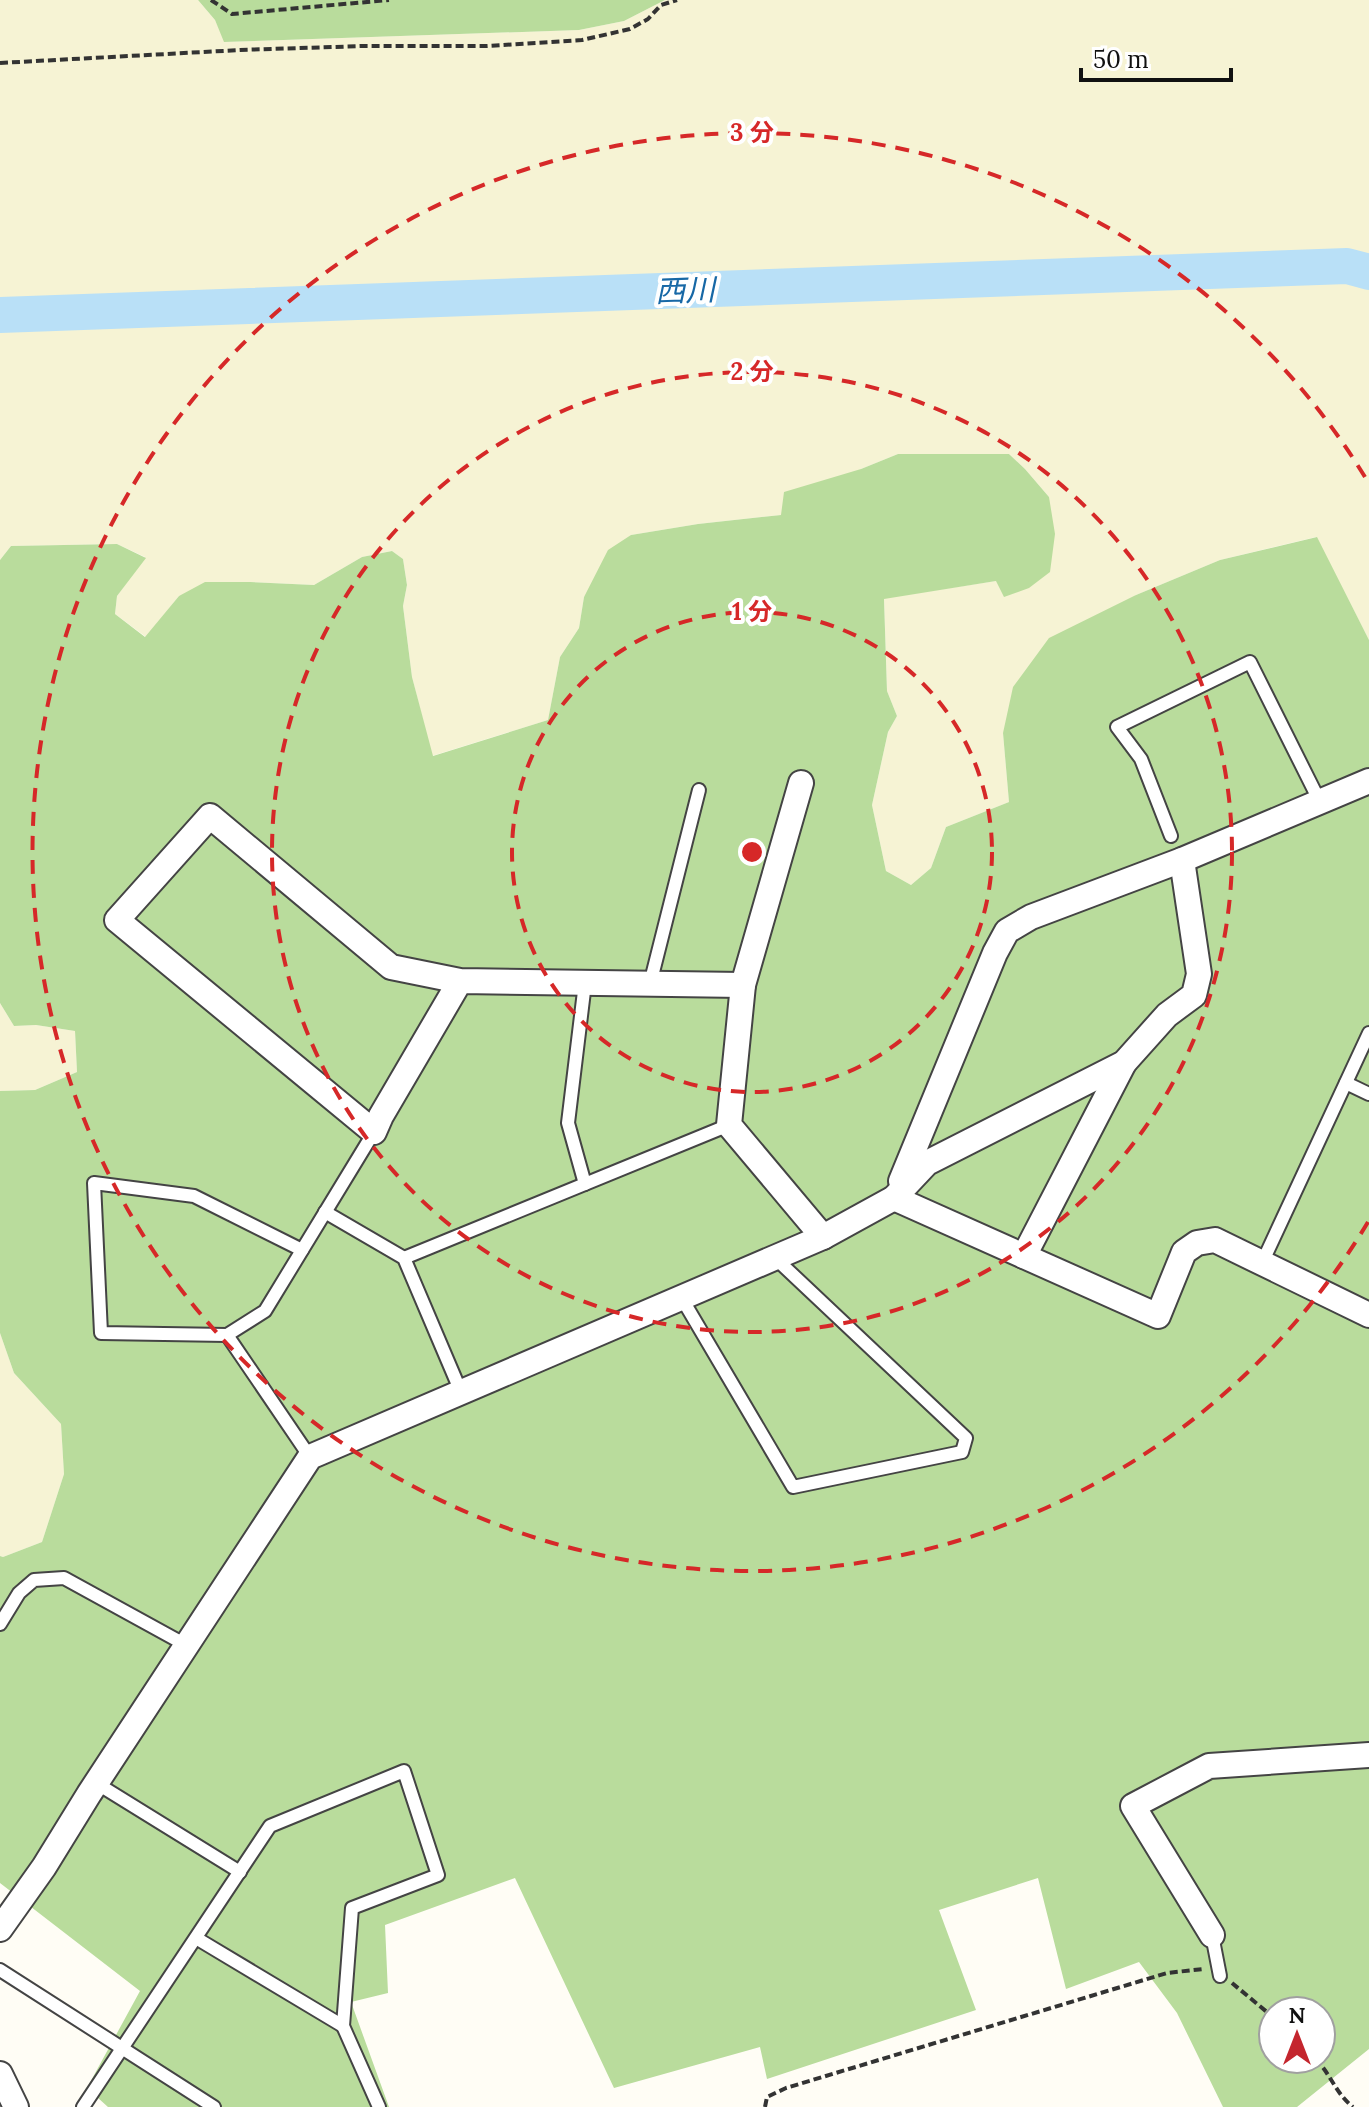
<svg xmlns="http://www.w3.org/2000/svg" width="1369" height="2107" font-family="Lora,'Noto Sans JP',serif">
  <rect width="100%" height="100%" fill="#fffdf5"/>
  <g fill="#f6f3d4">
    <polygon points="0,0 198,0 215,20 225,42 579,30 624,21 665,0 1369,0 1369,640 1316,537 1220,560 1136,595 1003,733 1009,802 946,827 931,868 911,885 886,871 872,805 888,732 897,716 887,691 884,598 996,581 1049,497 1025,469 1009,454 898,454 861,469 781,515 698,524 631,535 584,597 579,628 560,657 548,720 432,756 412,677 403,606 407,585 403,559 392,551 362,557 314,585 250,582 179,596 146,637 115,614 117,596 145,557 117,544 11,546 0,560"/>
    <polygon points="0,1003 14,1026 36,1025 75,1031 77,1072 35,1090 0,1091"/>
    <polygon points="0,1333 14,1373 61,1424 64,1474 42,1542 3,1557 0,1556"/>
  </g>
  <g fill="#b9dc9c" fill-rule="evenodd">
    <polygon points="198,0 665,0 624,21 579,30 224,42 215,20"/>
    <path d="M898,454H1009L1025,469L1049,497L1055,534L1050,572L1029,588L1004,597L996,581L884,599L887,691L897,716L888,732L872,805L886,871L911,885L931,868L946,827L1009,802L1003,733L1013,687L1049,638L1136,595L1220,560L1317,537L1369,640V2049L1297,2107H1223L1177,2013L1139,1962L1066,1989L1038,1878L939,1910L976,2010L767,2079L760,2047L614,2088L515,1878L385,1925L388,1993L351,2002L389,2107H108L87,2088L140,1991L0,1883V1556L3,1557L42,1542L64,1474L61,1424L14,1373L0,1333V1091L35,1090L77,1072L75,1031L36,1025L14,1026L0,1003V560L11,546L117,544L146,558L117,596L115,614L145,637L179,596L205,582H250L314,585L362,557L392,551L403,559L407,585L403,606L412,677L433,756L548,720L560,657L579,628L584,597L608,550L631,535L698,524L781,515L784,492L861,469ZM1273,2011H1321V2059H1273Z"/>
  </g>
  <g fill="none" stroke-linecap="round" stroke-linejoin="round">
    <polyline stroke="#b9e0f7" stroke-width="36" points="0,315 1347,266 1369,272"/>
    <defs>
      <g id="lane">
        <polyline points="1171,836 1141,759 1117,727 1250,662 1320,802"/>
        <polyline points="585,983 568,1123 585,1184"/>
        <polyline points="650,984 699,790"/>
        <polyline points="1346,1083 1369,1094"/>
        <polyline points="325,1212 404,1258 461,1392"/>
        <polyline points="404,1258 729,1125"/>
        <polyline points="1262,1263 1369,1033"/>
        <polyline points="681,1297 793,1487 962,1452 966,1438 774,1257"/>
        <polyline points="227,1335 101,1333 94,1183 194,1196 302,1250"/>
        <polyline points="310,1457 227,1335 265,1311 374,1132"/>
        <polyline points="0,1624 19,1593 34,1580 64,1578 186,1645"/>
        <polyline points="96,1783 240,1872"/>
        <polyline points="1212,1935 1220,1976"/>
        <polyline points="196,1938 343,2026"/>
        <polyline points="0,1970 214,2107"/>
        <polyline points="83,2107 270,1826 404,1771 438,1875 352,1908 343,2026 379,2107"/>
      </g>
      <g id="street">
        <polyline points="801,783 743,985 729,1125 823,1237"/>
        <polyline points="460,981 381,1116 374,1132 117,920 210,816 391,967 460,981 743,985"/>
        <polyline points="901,1181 995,953 1007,931 1031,917 1182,860 1369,781"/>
        <polyline points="894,1198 1158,1316 1184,1252 1197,1243 1215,1240 1369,1315"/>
        <polyline points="1024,1256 1124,1063"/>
        <polyline points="0,1929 44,1867 89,1794 310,1457 823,1237 894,1198 927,1163 1124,1063 1167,1015 1194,995 1199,974 1182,860"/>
        <polyline points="1212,1935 1133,1806 1209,1766 1369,1755"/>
        <polyline points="0,2074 16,2107"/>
      </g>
    </defs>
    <use href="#lane" stroke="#444" stroke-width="16"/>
    <use href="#street" stroke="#444" stroke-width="28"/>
    <g stroke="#333" stroke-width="4" stroke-dasharray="8 4" stroke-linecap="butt">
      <polyline points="211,0 232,14 389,0"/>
      <polyline points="0,63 240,50 363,46 487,46 582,40 630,29 648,19 661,5 677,0"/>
      <polyline points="1232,1983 1273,2017"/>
      <path d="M1315,2059C1330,2072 1335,2093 1353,2107"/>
      <polyline points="765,2107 767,2097 786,2088 1167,1973 1203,1969"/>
    </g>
    <use href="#lane" stroke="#fff" stroke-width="12"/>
    <use href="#street" stroke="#fff" stroke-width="24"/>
  </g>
  <g fill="none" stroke="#d62828" stroke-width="4" stroke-dasharray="14 10">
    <circle cx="752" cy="852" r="240"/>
    <circle cx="752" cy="852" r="480"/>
    <path d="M1368 1222A719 719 0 1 1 1368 482"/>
  </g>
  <g text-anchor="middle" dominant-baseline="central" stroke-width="8" stroke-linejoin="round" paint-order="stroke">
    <g font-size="30" font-style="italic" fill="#1768a6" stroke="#fff">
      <text transform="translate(685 290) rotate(-2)">西川</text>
    </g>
  </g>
  <circle cx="752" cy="852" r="12" fill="#d62828" stroke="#fff" stroke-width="4"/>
  <g font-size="24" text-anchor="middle" font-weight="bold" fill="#d62828" stroke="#fff" stroke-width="8" stroke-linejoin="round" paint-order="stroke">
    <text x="752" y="141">3 分</text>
    <text x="752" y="380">2 分</text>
    <text x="752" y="620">1 分</text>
  </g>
  <g transform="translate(1297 2035)"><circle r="38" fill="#ffffff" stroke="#a0a0a0" stroke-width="2"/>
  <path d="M0-6L14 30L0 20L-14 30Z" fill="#c4262e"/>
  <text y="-12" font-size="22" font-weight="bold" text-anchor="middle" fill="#111111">N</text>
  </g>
  <path d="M1081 68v12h150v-12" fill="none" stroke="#111111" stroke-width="4"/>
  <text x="1093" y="68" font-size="24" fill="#111111" stroke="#ffffff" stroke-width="6" paint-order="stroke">50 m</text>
</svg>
